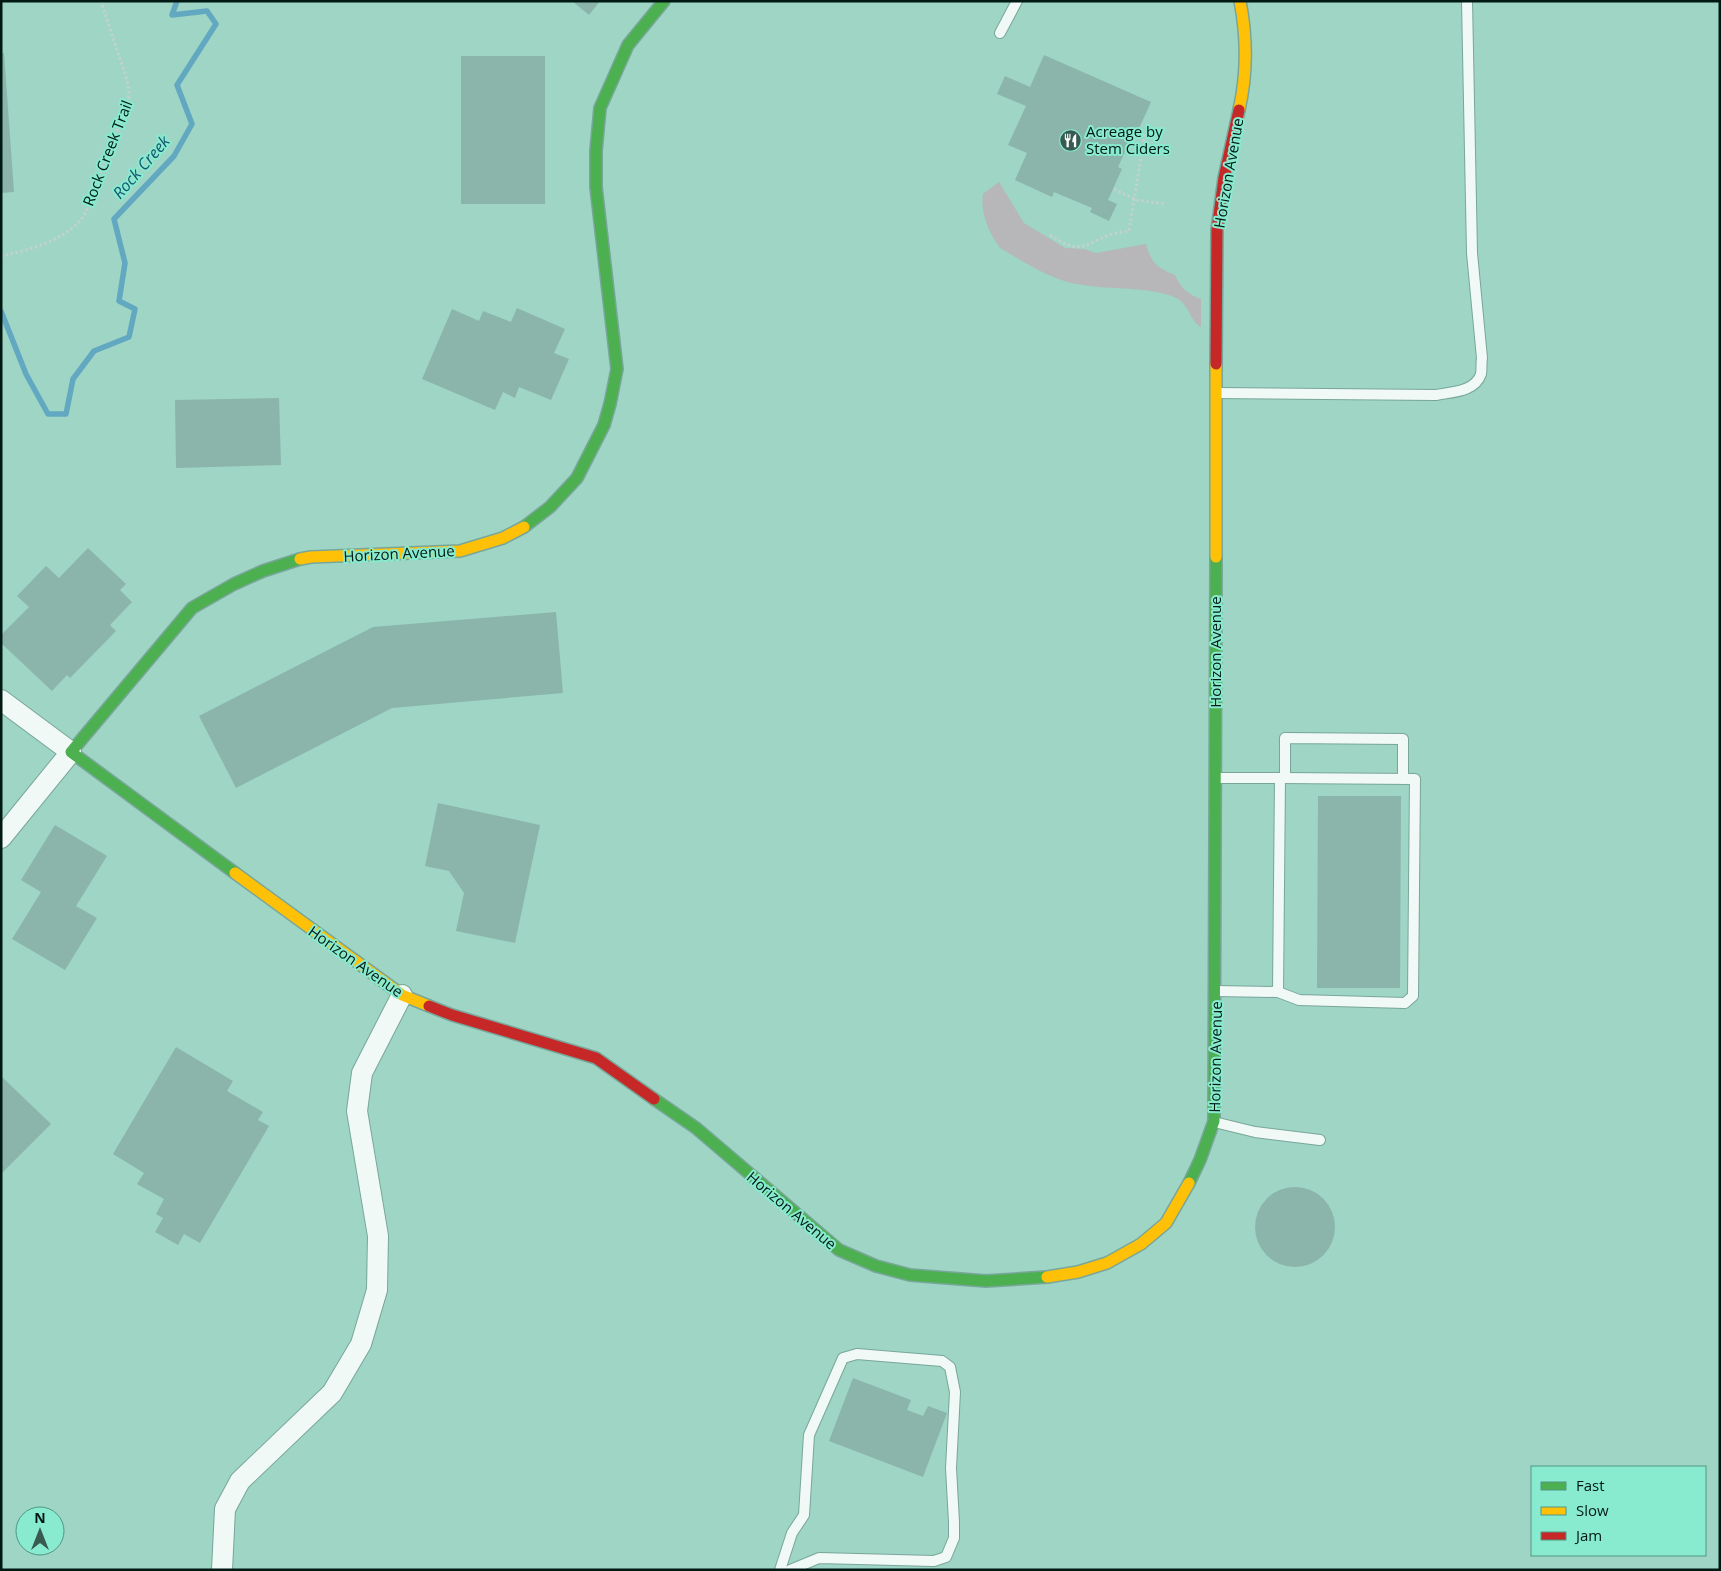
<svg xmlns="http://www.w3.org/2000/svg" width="1721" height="1571" font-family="'Open Sans',sans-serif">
  <rect width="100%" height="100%" fill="#9ed5c5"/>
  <path fill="#b7b6b8" d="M999,182L1024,223L1065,248L1084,249L1096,253L1146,244C1152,264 1156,267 1175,275C1180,287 1188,295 1201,299V327C1189,321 1190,303 1174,297C1145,286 1113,290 1083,285C1052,281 1026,263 1000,248C989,234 980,211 983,194Z"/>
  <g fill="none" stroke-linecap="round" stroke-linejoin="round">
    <polyline stroke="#61a8c0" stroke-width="5.5" points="1,311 26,374 48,414 66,414 73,379 94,351 129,337 135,309 119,301 125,263 114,219 174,156 192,124 177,85 216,24 207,11 172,15 177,1"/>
  </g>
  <g fill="#8bb5aa">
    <polygon points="572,1 600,1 589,15"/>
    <polygon points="1,53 4,53 14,192 1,193"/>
    <polygon points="1044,55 1151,102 1136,135 1133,134 1118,167 1122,169 1108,200 1117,204 1109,221 1090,212 1092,208 1054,192 1052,197 1015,180 1027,153 1008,145 1026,106 997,94 1005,76 1030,87"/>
    <rect x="461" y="56" width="84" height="148"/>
    <polygon points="517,308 565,329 554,353 569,359 551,400 519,387 515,398 503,392 495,410 422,379 452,309 479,321 483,311 511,322"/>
    <polygon points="279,398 281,465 176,468 175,400"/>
    <polygon points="88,548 126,584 120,590 132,602 110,625 116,631 70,678 67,675 52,691 1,643 1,635 29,607 17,596 46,566 59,578"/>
    <polygon points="556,612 563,693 392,708 236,788 199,716 373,627"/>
    <polygon points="1318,796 1401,796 1400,988 1317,988"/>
    <polygon points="438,803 540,825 515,943 456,931 464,893 449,871 425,866"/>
    <polygon points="55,825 107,856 76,906 97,918 65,970 12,939 41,892 21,880"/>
    <polygon points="176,1047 233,1081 227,1091 263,1112 258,1120 269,1126 200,1243 184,1234 178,1245 155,1232 163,1218 156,1214 164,1199 137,1184 144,1173 113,1154"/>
    <polygon points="1,1076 51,1124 1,1174"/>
    <circle cx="1295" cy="1227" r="40"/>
    <polygon points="853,1378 911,1400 907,1410 923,1416 928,1406 947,1413 923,1477 829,1441"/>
  </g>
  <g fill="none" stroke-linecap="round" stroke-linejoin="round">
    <defs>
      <g id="lane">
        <polyline points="1000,33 1017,1"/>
        <path d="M1217,393L1436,395C1452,392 1475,392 1481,374C1482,369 1481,363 1482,358L1472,253L1467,1"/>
        <polyline points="1285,778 1285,738 1403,739 1403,779"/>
        <polyline points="1215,991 1278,992 1280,778 1216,778"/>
        <polyline points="1278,992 1299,1000 1405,1003 1413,996 1415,779 1280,778"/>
        <polyline points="1214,1122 1255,1132 1320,1140"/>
        <polyline points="780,1570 792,1533 804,1515 809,1435 843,1358 857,1354 942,1361 950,1367 955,1392 951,1468 954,1522 954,1538 946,1557 934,1561 819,1558 790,1570"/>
      </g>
      <g id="street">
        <polyline points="1,700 71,752 1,838"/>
        <polyline points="222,1570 225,1509 240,1481 332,1393 361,1344 377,1290 378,1236 357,1111 362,1073 402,995"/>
      </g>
      <g id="fast">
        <polyline points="524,527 550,507 577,478 604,425 610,404 617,369 596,187 596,151 600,108 628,45 664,1"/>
        <polyline points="235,873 71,752 192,608 234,584 263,571 300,559"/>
        <polyline points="654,1099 696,1128 839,1250 876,1266 910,1275 986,1281 1047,1277"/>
        <polyline points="1189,1183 1200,1160 1214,1121 1216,557"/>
      </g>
      <g id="slow">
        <path d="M1239,110C1247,75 1247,37 1240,1"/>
        <polyline points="1216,557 1216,364"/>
        <polyline points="300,559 311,557 460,551 503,538 524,527"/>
        <polyline points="235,873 402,995 429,1006"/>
        <polyline points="1047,1277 1078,1272 1107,1263 1141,1244 1166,1223 1189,1183"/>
      </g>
      <g id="jam">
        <polyline points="1216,364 1217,230 1224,178 1239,110"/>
        <polyline points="429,1006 452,1015 596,1058 654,1099"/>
      </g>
    </defs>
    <use href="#lane" stroke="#79a69a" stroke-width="12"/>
    <use href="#street" stroke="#79a69a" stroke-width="22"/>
    <use href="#fast" stroke="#79a69a" stroke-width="14"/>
    <use href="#slow" stroke="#79a69a" stroke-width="14"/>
    <use href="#jam" stroke="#79a69a" stroke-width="14"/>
    <g stroke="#c1d2ce" stroke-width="3" stroke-dasharray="2.5 2.5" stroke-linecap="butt">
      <polyline points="1114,189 1136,200 1165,204"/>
      <path d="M1050,235C1079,254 1080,247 1109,235C1115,233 1123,232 1129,231L1145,133"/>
      <path d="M1,256C26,251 59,242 78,223C94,206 99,171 108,149C115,131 129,114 129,93C128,80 123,68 119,56C113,38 107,19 101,1"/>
    </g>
    <use href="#lane" stroke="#f0f9f6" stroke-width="10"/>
    <use href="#street" stroke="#f0f9f6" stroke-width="20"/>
    <use href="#fast" stroke="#4caf50" stroke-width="11"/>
    <use href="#slow" stroke="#ffc107" stroke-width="11"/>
    <use href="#jam" stroke="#c62828" stroke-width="11"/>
  </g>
  <defs>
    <symbol id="restaurant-disc" viewBox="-11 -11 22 22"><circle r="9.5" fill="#375b51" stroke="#88ebcf"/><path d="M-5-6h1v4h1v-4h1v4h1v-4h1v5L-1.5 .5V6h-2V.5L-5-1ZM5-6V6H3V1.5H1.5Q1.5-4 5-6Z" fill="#fff"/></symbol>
  </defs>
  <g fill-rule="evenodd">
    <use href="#restaurant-disc" x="1058" y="128" width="25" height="25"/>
  </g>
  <g text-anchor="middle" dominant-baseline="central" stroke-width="4" stroke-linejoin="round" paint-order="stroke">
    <g font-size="15" fill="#001912" stroke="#88ebcf" text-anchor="start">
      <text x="1086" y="131">Acreage by<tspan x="1086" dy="17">Stem Ciders</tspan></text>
    </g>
    <g font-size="15" fill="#001912" stroke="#88ebcf">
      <text transform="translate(107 153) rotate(-69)">Rock Creek Trail</text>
      <text transform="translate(1228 173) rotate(-80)">Horizon Avenue</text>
      <text transform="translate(399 553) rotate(-3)">Horizon Avenue</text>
      <text transform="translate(1215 652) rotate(-90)">Horizon Avenue</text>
      <text transform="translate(356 961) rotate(35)">Horizon Avenue</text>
      <text transform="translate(1215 1057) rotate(-89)">Horizon Avenue</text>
      <text transform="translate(792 1210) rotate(40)">Horizon Avenue</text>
    </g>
    <g font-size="16" font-style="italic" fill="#16536f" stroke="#88ebcf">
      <text transform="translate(141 167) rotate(-49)">Rock Creek</text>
    </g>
  </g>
  <rect width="1721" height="1571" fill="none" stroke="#001912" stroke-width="5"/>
  <rect x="1531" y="1466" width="175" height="90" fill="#88ebcf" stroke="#529783"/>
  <rect x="1541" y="1482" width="25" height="8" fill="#4caf50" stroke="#529783"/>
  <text x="1576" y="1491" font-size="15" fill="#001912">Fast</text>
  <rect x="1541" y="1507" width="25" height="8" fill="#ffc107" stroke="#529783"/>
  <text x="1576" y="1516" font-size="15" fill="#001912">Slow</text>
  <rect x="1541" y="1532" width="25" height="8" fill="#c62828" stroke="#529783"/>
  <text x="1576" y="1541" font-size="15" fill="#001912">Jam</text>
  <g transform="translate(40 1531)"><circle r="24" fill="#88ebcf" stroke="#529783"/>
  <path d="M0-4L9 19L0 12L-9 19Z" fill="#375b51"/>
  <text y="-8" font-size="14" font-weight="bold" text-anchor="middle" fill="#001912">N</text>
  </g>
</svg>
